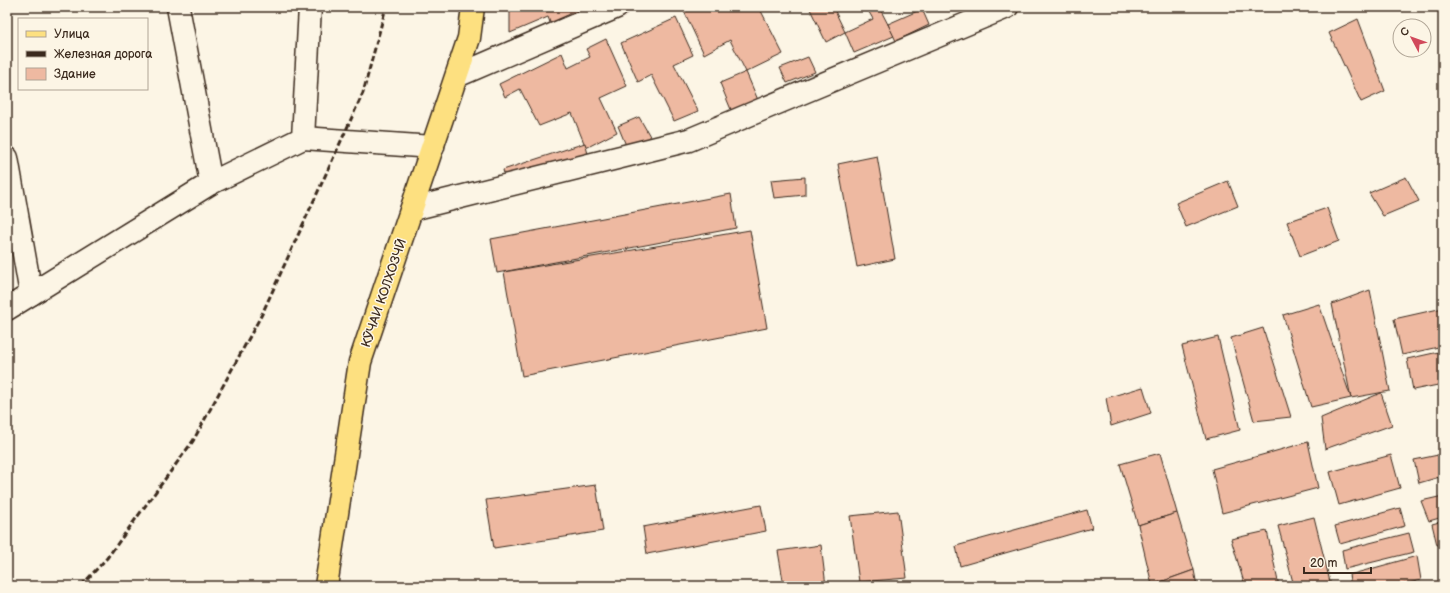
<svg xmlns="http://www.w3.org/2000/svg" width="1450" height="593" font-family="'Balsamiq Sans',sans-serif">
  <rect width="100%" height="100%" fill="#fcf5e5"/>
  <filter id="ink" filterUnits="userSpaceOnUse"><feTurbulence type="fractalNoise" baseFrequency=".025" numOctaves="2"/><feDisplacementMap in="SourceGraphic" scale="8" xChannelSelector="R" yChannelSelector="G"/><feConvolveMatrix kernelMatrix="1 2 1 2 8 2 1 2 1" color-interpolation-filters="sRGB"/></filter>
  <g filter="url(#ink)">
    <g fill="#eeb9a1" stroke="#3b2a1e">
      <polygon points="510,7 590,7 552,28 548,17 510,33"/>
      <polygon points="682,7 765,7 760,9 783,54 746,72 730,40 704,54"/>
      <polygon points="809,7 833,7 845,32 826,42"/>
      <polygon points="866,7 879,7 894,36 854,53 845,32 873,19"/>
      <polygon points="922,9 929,25 896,41 888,24"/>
      <polygon points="676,18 693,55 674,64 698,111 674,121 651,75 638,82 621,43"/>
      <polygon points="1358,19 1385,91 1361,102 1329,33"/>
      <polygon points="606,39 627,86 601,98 617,132 586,148 572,113 539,126 520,89 505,97 499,84 562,53 568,68 590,57 586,49"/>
      <polygon points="808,57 815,72 787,83 780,68"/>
      <polygon points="746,72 758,100 732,112 720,83"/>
      <polygon points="639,117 655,145 630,155 618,126"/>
      <polygon points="585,143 590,161 507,185 503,170"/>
      <polygon points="877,156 895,259 857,267 838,164"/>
      <polygon points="805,177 805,195 774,198 771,180"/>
      <polygon points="1406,177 1419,201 1383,216 1369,193"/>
      <polygon points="1228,181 1238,206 1186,227 1176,203"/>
      <polygon points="731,194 736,228 497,273 491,239"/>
      <polygon points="1327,208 1339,241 1300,256 1287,222"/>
      <polygon points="750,230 767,328 522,376 504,272"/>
      <polygon points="1370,290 1390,391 1351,398 1332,304"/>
      <polygon points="1319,304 1351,398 1311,407 1283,315"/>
      <polygon points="1443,308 1443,346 1402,355 1394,319"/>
      <polygon points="1263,328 1291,417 1254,421 1231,338"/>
      <polygon points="1218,337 1240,430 1206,439 1182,346"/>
      <polygon points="1443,351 1443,384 1413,390 1407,359"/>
      <polygon points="1143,387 1151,413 1111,426 1106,398"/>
      <polygon points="1381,393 1392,425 1325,449 1321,418"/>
      <polygon points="1308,442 1318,488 1222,513 1212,469"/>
      <polygon points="1160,453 1177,513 1138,525 1120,464"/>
      <polygon points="1443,454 1443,476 1419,483 1414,460"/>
      <polygon points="1391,455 1400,488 1339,505 1330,472"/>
      <polygon points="596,485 603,531 494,548 486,500"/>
      <polygon points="1443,496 1443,517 1429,521 1421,501"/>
      <polygon points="761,505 766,531 647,554 643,527"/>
      <polygon points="1400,508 1405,526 1340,544 1335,526"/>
      <polygon points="1087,510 1092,528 960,566 956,546"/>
      <polygon points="898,511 907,578 859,582 850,516"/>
      <polygon points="1177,513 1194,570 1152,585 1138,525"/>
      <polygon points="1314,517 1331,586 1294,586 1278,526"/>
      <polygon points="1443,521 1443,544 1437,545 1432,524"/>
      <polygon points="1267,531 1279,586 1245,586 1231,539"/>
      <polygon points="1409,533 1414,552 1345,569 1342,550"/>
      <polygon points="821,545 826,586 784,586 778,551"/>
      <polygon points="1417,556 1421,580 1396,586 1351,586 1349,575"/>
      <polygon points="1194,570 1197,586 1153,586 1152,585"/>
    </g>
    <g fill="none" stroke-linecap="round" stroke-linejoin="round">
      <defs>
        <g id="minor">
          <polyline points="178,7 211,183"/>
          <polyline points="457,76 617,7"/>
          <polyline points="303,138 433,147"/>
          <polyline points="7,158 31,294"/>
          <polyline points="412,209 689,140 1007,7"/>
          <polyline points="7,309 211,183 303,138 310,7"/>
        </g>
        <polyline id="major" points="326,586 360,362 469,38 473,7"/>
      </defs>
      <use href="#minor" stroke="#3b2a1e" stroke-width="25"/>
      <use href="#major" stroke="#3b2a1e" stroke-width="25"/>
      <use href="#minor" stroke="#fcf5e5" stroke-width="22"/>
      <use href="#major" stroke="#fde080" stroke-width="22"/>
      <polyline stroke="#3b2a1e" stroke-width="3" stroke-dasharray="6 3" stroke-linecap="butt" points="81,586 107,558 193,441 262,314 363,93 386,7"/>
    </g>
  </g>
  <g text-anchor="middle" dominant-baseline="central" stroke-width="3" stroke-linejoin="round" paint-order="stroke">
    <g font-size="13" fill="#3b2a1e" stroke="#fcf5e5">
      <text transform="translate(384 293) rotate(-71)">КӮЧАИ КОЛХОЗЧӢ</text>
    </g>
  </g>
  <rect width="1450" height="593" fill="none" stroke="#fcf5e5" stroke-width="24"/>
  <rect x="12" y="12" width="1426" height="569" fill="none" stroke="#3b2a1e" stroke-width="1.5" filter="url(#ink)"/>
  <rect x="18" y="18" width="130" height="72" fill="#fcf5e5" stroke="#afa495"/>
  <rect x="26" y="31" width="20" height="6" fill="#fde080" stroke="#afa495"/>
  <text x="54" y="38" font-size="12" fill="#3b2a1e">Улица</text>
  <rect x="26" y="51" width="20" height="6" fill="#3b2a1e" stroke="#afa495"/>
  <text x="54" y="58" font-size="12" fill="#3b2a1e">Железная дорога</text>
  <rect x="26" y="68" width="20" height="12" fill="#eeb9a1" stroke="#afa495"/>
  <text x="54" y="78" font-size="12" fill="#3b2a1e">Здание</text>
  <g transform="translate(1412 38) rotate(311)"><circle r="19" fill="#fcf5e5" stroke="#afa495"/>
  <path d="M0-3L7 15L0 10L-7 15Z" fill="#d1495b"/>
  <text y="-6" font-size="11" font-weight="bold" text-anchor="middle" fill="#3b2a1e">С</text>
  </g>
  <path d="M1304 567v6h67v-6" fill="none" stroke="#3b2a1e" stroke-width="2"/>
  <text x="1310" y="567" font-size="12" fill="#3b2a1e" stroke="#fcf5e5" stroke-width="3" paint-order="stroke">20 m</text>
</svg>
